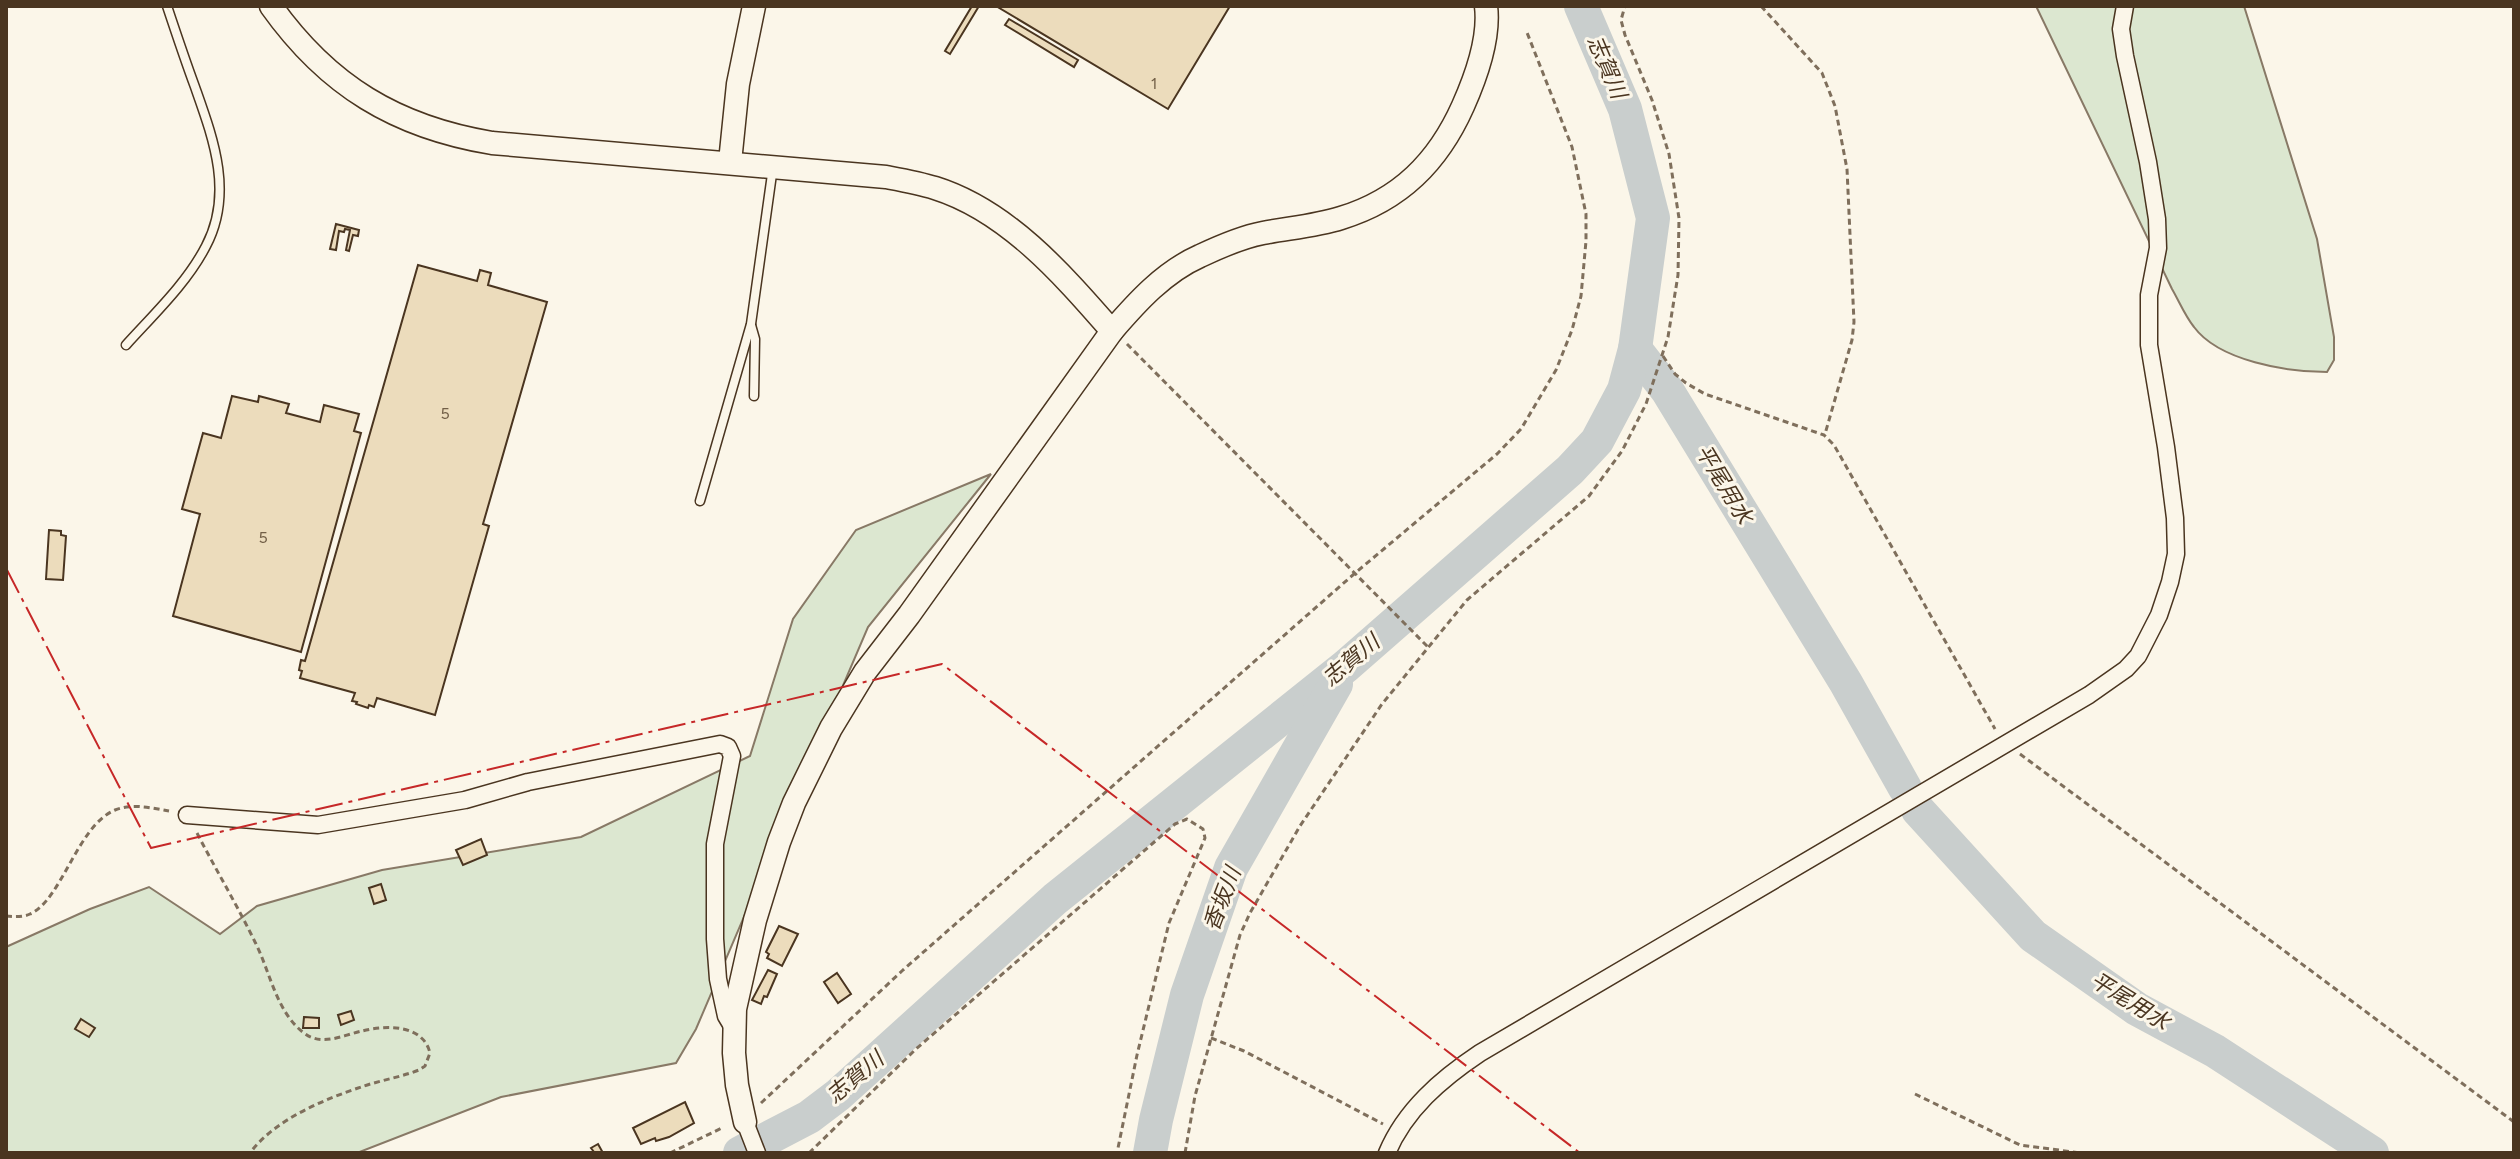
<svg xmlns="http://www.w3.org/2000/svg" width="2520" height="1159" font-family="Figtree,'Noto Sans JP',sans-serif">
  <rect width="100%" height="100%" fill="#fbf6e9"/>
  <g fill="#dce7d0" stroke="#887966" stroke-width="2">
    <path d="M2036,6H2244L2317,239L2334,337V360L2327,372C2287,372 2219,361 2194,327C2185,316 2179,301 2172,289Z"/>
    <polygon points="991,474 868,627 696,1029 676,1063 501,1097 357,1153 6,1153 6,947 90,909 149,887 220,934 257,906 382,870 581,837 750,756 793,619 856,530"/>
  </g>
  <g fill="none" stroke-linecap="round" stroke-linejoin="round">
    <g stroke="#c9cecd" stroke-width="34">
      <polyline points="1635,349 1667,390 1846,683 1905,788"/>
      <polyline points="1918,810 2033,936 2137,1009 2215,1051 2372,1153"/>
      <polyline points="740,1153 809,1117 838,1095 1055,899 1346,666 1570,470 1597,441 1624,390 1635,349 1653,218 1625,109 1581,6"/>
      <polyline points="1150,1153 1156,1120 1187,995 1231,868 1336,684"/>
    </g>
  </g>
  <g fill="#ecdcbc" stroke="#4a3520" stroke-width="2">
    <polygon points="972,6 979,6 950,54 945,51"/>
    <polygon points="996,6 1230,6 1168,109"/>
    <polygon points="1009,19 1078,60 1074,67 1005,25"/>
    <polygon points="336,224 359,230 358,236 353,235 349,251 346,250 350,230 345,229 344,232 339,231 336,250 330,249"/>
    <polygon points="418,265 477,281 480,270 491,273 488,285 547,302 483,524 489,526 435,715 377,698 374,707 369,705 368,708 356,704 357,702 352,701 355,693 300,678 302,671 299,670 301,660 305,661"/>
    <polygon points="232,396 258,402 259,396 289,404 286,413 320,422 324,405 359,414 354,431 361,433 301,652 173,616 200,514 182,509 203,433 221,438"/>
    <polygon points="49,530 61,531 61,535 66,536 63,580 46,579"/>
    <polygon points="481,839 487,855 463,865 456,850"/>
    <polygon points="381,884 386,900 374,904 369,888"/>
    <polygon points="779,926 798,934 782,966 767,958 769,954 766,952"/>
    <polygon points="768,970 777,974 767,997 764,996 761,1004 752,1000"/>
    <polygon points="837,973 851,994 838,1003 824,982"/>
    <polygon points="351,1011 354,1020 341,1025 338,1015"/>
    <polygon points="304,1017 319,1018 319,1028 303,1028"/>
    <polygon points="81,1019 95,1028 89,1037 75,1029"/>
    <polygon points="685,1102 694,1123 669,1137 656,1141 655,1138 641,1144 633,1128"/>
    <polygon points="598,1144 603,1153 591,1153 594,1152 591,1148"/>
  </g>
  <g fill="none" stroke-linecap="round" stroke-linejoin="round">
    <defs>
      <g id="service">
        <polyline points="751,325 755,339 754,396"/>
        <path d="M126,345C154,314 187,283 206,246C234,193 213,138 195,87C185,60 176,33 167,6"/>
        <polyline points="700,501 751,324 773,167"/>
      </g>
      <g id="minor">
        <polyline points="187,815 318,825 465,800 528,782 720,744 728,747 732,756 715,844 715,939 718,979 726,1016 732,1026"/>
        <polyline points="745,1122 757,1153"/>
        <path d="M1387,1153C1405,1110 1441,1079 1480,1053L2089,695L2126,669L2138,656L2159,615L2170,582L2176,554L2175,518L2166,447L2149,345V295L2158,248L2157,219L2148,162L2125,56L2121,29L2125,6"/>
      </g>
      <g id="tertiary">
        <path d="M271,6C328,86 396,127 492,143L886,177C902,180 919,183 935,188C1008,211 1063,275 1112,331"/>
        <polyline points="730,162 738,84 754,6"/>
        <path d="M745,1122L737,1085L734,1053L735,1009L755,920L779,842L794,803L831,728L865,672L909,615L1112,331C1137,302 1164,272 1200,256C1219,247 1242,237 1263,233C1289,228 1316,226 1341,218C1400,200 1438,162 1463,106C1476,77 1490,38 1486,6"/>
      </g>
    </defs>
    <use href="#service" stroke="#4a3520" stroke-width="11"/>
    <use href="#minor" stroke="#4a3520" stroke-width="19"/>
    <use href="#tertiary" stroke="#4a3520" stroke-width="25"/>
    <g stroke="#7f6f5c" stroke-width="3" stroke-dasharray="6 4" stroke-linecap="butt">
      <polyline points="1761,6 1822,73 1835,106 1847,169 1854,322 1852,340 1825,434"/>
      <polyline points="1127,344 1428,647"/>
      <polyline points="1663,356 1675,374 1686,383 1705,394 1824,435 1834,445 1995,729"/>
      <polyline points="2020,754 2514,1122"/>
      <path d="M197,833C216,870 237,905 255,942C270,971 276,1012 304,1033C322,1047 343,1035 362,1031C386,1025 423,1024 430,1053L425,1066L419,1070C401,1077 382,1080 364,1086C325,1099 275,1119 250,1153"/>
      <path d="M6,916C13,917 24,917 30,914C62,900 77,826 115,810C133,803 151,808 169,811"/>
      <polyline points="1211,1038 1244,1051 1383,1124"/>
      <polyline points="1915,1094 2020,1145 2081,1153"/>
      <polyline points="761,1103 903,970 1354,574 1497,454 1521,429 1556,370 1572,330 1581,296 1586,241 1586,214 1572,147 1526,30"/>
      <polyline points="670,1153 724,1127"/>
      <polyline points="809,1153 916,1049 1175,824 1187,819 1203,829 1205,838 1169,923 1137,1055 1117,1153"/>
      <polyline points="1185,1153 1195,1096 1240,935 1250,913 1300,826 1382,704 1467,600 1589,496 1622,451 1646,404 1668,337 1678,275 1679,218 1669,154 1652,100 1625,35 1621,20 1625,6"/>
    </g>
    <use href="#service" stroke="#fbf6e9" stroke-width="8"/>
    <use href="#minor" stroke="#fbf6e9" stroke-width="16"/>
    <use href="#tertiary" stroke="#fbf6e9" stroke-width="22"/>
    <polyline stroke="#c62828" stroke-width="2" stroke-dasharray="28 6 4 6" stroke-linecap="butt" points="6,568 151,848 942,664 1580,1153"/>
  </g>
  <g text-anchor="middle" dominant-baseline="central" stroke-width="6" stroke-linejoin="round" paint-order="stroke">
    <g font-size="16" fill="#725f47">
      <text x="1154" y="83">1</text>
      <text x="445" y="413">5</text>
      <text x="263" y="537">5</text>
    </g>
    <g font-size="22" font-style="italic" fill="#4a3520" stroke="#fbf6e9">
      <text transform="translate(1607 67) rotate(67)">志賀川</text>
      <text transform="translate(1724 484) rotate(59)">平尾用水</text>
      <text transform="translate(1351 660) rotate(-40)">志賀川</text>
      <text transform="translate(1222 899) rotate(-69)">香坂川</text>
      <text transform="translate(2130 1001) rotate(32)">平尾用水</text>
      <text transform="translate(855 1077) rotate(-40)">志賀川</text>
    </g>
  </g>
  <rect width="2520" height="1159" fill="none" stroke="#4a3520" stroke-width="16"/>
</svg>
